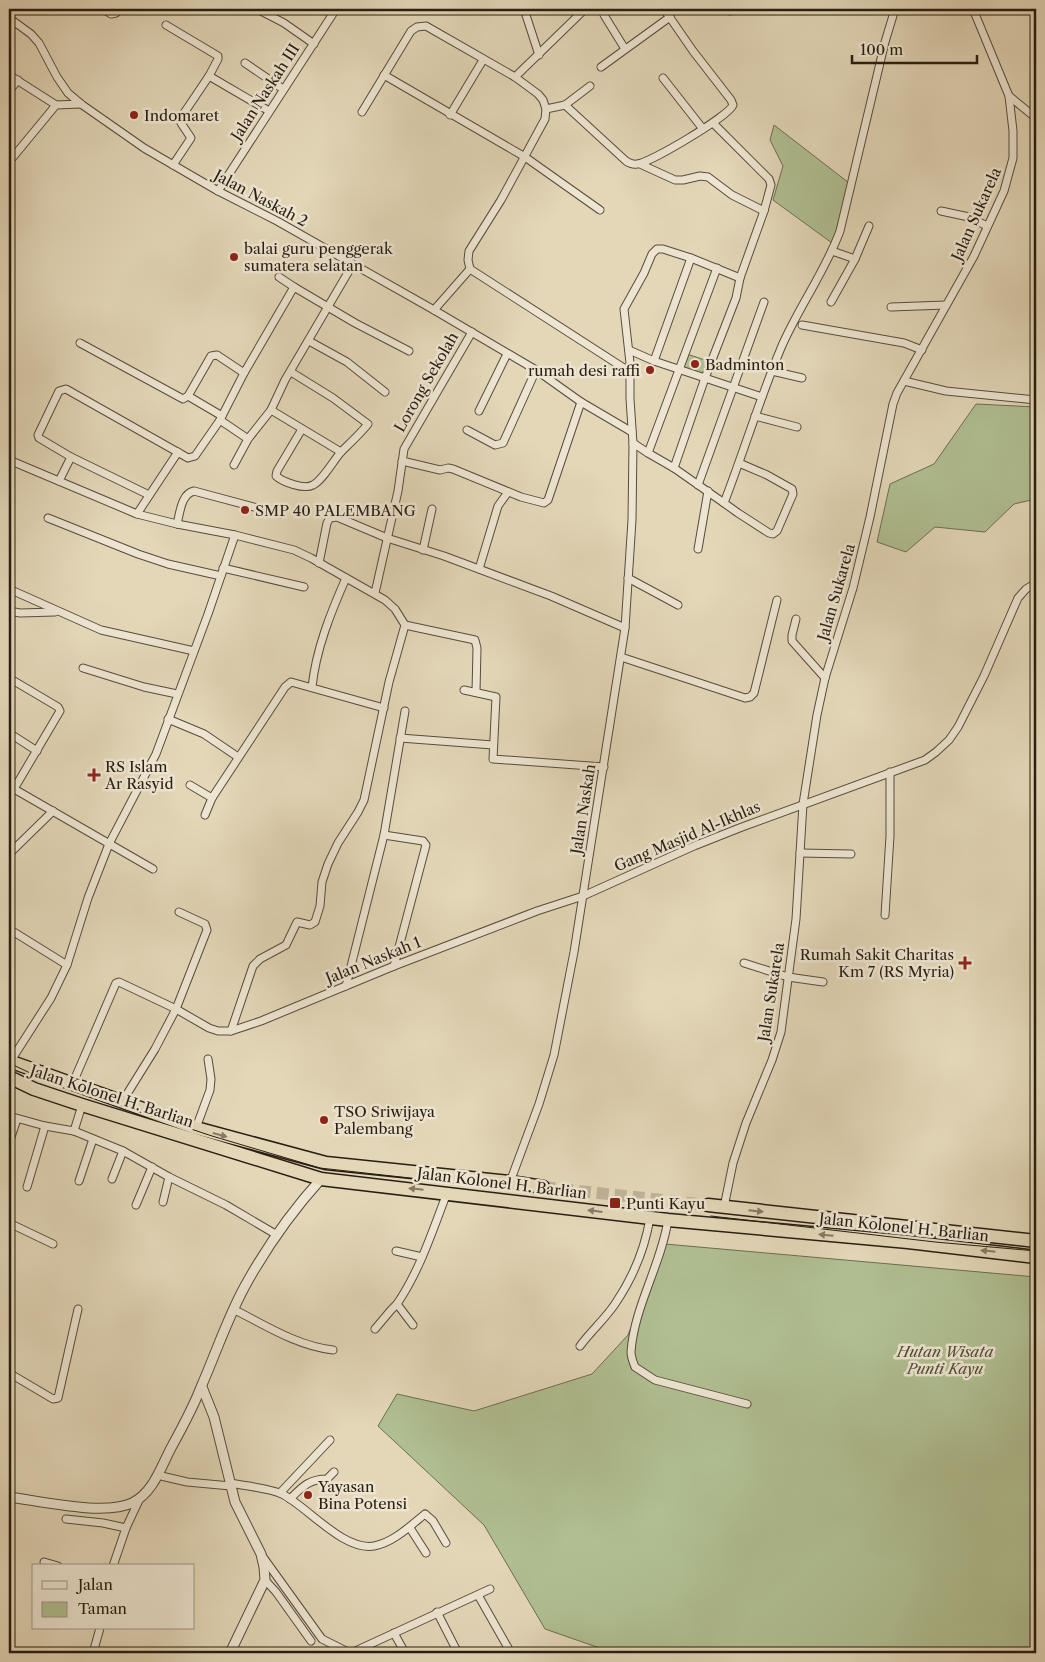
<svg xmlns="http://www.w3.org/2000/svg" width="1045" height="1662" font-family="'Libre Caslon Text',serif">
  <rect width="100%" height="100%" fill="#e3d7b8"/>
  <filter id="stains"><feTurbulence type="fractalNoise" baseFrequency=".004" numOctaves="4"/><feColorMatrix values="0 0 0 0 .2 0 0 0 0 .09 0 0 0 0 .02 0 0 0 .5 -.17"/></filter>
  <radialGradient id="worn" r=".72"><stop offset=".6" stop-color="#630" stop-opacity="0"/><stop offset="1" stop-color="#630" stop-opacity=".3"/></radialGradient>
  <g fill="#b0bf92" stroke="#6c6e52">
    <polygon points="774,125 853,186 832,243 773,200 783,166 770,140"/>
    <polygon points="687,354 708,361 703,375 682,368"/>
    <polygon points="976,404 1036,407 1036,499 1014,504 985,532 935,527 906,552 877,542 890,484 934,464"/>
    <polygon points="665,1244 1036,1277 1036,1653 614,1653 545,1629 484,1525 378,1426 397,1394 474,1411 592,1374 628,1335"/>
  </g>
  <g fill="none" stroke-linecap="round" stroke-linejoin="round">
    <polyline stroke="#beb297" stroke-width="12" stroke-dasharray="12 6" stroke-linecap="butt" points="543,1187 708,1205"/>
    <defs>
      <g id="minor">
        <polyline points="103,9 111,14 116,13 120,9"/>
        <polyline points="257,9 284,23 314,44"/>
        <polyline points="524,9 539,55"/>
        <polyline points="728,9 730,11"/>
        <polyline points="604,15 625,49"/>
        <polyline points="9,18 31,34 39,43 57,77 68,93 81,104 144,148 218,191 277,221 434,310 536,370 581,402 632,432"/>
        <polyline points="166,25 218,56 218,59 209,76 269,111"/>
        <polyline points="245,63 283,89"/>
        <polyline points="601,67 670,17"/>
        <polyline points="9,75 56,105"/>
        <polyline points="384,75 525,157 600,210"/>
        <polyline points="515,77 585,9"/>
        <polyline points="663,78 703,129"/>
        <polyline points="9,91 18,80"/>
        <polyline points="1009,96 1036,118"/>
        <path d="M565,105L626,161C629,163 632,165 637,164C650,163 729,116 733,105L731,100L693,51L664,9"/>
        <polyline points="546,109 565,105 590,86"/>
        <polyline points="362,112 411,31 417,27 426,26 515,77 538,94 543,100 546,109 545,119 501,200 469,251 468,260 470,269 434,310"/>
        <polyline points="450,115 483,60"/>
        <polyline points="9,162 56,105 81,104"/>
        <polyline points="640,164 675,180 683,180 700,176 708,177 732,195 764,211"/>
        <polyline points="173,165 191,138 181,123 180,119 209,76"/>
        <polyline points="218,191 336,9"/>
        <polyline points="941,211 969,217 987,226"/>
        <polyline points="832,251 855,259"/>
        <polyline points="470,269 630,372"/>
        <polyline points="279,277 294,287"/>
        <polyline points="831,302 855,259 869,226"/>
        <polyline points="891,307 946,305"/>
        <polyline points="802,325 904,343 922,350"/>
        <polyline points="309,341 347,362 385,392"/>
        <polyline points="80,343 183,399 188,396 211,356 217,355 244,373"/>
        <polyline points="629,350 654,361 762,397"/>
        <polyline points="654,361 691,258"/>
        <polyline points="772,371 802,378"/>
        <path d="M291,372L333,398L368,424C360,434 350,443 341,452C333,461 323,480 313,485C304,490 283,482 276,476L277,471L302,429"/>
        <polyline points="904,381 946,391 1036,400"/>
        <polyline points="188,396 222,416"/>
        <polyline points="271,410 341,452"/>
        <polyline points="479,411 507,354"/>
        <polyline points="755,416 797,427"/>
        <polyline points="220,420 248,439"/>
        <polyline points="467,430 495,445 503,443 536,370"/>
        <path d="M633,443L648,453L674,468L724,503C744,451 760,398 781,348C798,308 825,272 840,231L885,42L895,9"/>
        <polyline points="648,453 717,268"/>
        <polyline points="9,460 137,514 177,524 235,535 294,550 311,558 385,600 395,609 405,625"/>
        <polyline points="402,461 440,470 448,468 453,469 521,497 544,503 548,500 581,402"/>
        <polyline points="234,465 248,439 271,410 285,380 353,264"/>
        <polyline points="674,468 705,378 736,298 740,278 764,211 771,185 769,179 713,123"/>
        <polyline points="59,481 71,457"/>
        <polyline points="698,485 764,302"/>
        <polyline points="149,495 71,457 39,438 38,435 59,391 66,389 188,458 195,456 220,420 244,373 294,287 355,323 409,351"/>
        <polyline points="724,503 738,513 769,533 773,534 777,531 793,494 792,489 767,475 739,463"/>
        <polyline points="137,514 178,452"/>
        <polyline points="48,518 138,554 168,564 221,576"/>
        <path d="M177,524C180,513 181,494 194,491L280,514"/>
        <polyline points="698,549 708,491"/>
        <polyline points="423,550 432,509"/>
        <polyline points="319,563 327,523 330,518 337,517 387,538 444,556 551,596 625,628"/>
        <polyline points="223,568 304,587"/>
        <polyline points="479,569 498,506 508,492"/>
        <polyline points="628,578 678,605"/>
        <polyline points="9,589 101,630 194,651"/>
        <polyline points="375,593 398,491 404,449 472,332"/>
        <polyline points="9,611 20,613 55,612"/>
        <polyline points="796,619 792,635 792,641 825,678"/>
        <polyline points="621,657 745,698 750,697 754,693 777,600"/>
        <polyline points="83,668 144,687 177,694"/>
        <polyline points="9,678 58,707 60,711 14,789"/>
        <path d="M312,687C316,649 331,612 346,578"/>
        <polyline points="464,690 496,697 493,759 604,767"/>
        <polyline points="168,719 204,734 238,757"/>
        <polyline points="9,733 37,751"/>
        <polyline points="400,738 493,745"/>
        <polyline points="190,785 212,798"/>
        <polyline points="9,786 153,869"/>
        <polyline points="205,815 212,798 285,687 291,682 384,708"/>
        <polyline points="384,835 423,841 426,845 394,966"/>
        <polyline points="800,853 851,854"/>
        <polyline points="9,854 53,811"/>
        <polyline points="885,915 890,836 890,772"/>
        <polyline points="9,929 67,965"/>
        <polyline points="744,963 788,977 823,982"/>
        <polyline points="346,986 384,835 405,711"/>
        <polyline points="231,1031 253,966 260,959 286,945 297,922 310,925 315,922 320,906 322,882 328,864 338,843 358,812 364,800 389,682 405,625 475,640 477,648 476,692"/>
        <polyline points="10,1062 51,998 67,965 88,898 109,844 156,754 208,614 235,535"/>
        <polyline points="72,1085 116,983 119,982 176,1009 209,1028 218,1031 231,1031 261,1021 394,966 537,911 583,896 694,846 742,827 925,760 936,752 949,740 958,727 984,676 1018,598 1026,589 1036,583"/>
        <polyline points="122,1102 155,1049 176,1009 207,930 205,924 179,912"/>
        <polyline points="9,1116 45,1126 74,1131 82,1105"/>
        <polyline points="196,1128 210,1090 211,1079 208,1059"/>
        <polyline points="74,1131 123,1151 169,1177 226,1205 277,1235"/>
        <polyline points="9,1143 17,1119"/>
        <polyline points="112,1179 123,1151"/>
        <polyline points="79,1181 93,1139"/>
        <polyline points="510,1182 539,1104 554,1055 574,952 625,628 632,520 633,443 630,399 630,363 624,309 644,273 652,254 657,249 663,249 691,258 740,278"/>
        <polyline points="27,1187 45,1126"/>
        <polyline points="163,1202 169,1177"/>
        <polyline points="136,1205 152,1167"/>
        <polyline points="724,1207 733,1163 746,1123 772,1060 781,1032 796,919 803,804 817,715 825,678 853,588 870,517 893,404 897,393 974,256 1004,191 1013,158 1013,131 1009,96 973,9"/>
        <path d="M668,1220C661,1265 634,1307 631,1352C631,1357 633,1362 635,1367L655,1380L747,1404"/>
        <polyline points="9,1223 53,1244"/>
        <polyline points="396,1251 422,1257"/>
        <path d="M233,1309C265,1325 297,1346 333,1350"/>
        <path d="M413,1325L397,1304C420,1270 432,1232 447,1193"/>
        <polyline points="375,1329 391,1310 397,1304"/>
        <path d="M580,1346C591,1331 605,1319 615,1304C632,1279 645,1248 650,1218"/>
        <polyline points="9,1373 53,1399 58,1398 78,1309"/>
        <polyline points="157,1475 187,1482 231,1486"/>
        <path d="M230,1483C245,1486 269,1488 282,1494C308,1507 343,1551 374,1546C394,1542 410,1526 425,1514L433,1521L446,1543"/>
        <polyline points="280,1493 330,1440"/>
        <path d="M290,1499C302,1487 309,1479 327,1479L334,1472"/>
        <polyline points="66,1519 103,1523 126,1528"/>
        <polyline points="410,1528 426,1553"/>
        <polyline points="263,1557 322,1639 350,1653"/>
        <polyline points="44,1562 58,1566"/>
        <polyline points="113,1566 126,1528 140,1498"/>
        <polyline points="265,1580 276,1592 311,1641"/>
        <polyline points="478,1595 511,1653"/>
        <polyline points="437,1612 458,1653"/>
        <polyline points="394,1633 405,1653"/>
        <polyline points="93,1653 100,1628"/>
        <polyline points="351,1653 490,1589"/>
      </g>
      <g id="tertiary">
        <polyline points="202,1387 214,1417 235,1502 261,1554 264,1567 265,1580 230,1653"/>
        <path d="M9,1497C40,1501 104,1516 132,1503C153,1493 161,1467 171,1448C182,1428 193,1408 201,1387C216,1353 227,1319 245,1286C266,1248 292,1211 321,1179"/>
      </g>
      <g id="trunk">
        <polyline points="9,1061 196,1128 326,1163 510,1182 543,1187"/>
        <polyline points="9,1077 34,1089 82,1105 321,1179 668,1220 908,1242 1036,1257"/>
        <polyline points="708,1205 1036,1241"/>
      </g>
    </defs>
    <use href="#minor" stroke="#574c3c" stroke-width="9"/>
    <use href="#tertiary" stroke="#574c3c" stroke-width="11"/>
    <use href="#trunk" stroke="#281e12" stroke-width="15"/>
    <use href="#minor" stroke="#ede5d1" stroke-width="7"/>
    <use href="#tertiary" stroke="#ede5d1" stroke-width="9"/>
    <use href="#trunk" stroke="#e3d7b8" stroke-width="12"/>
    <g stroke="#281e12" stroke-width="1">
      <polyline points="9,1063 45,1080 125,1107 212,1136 320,1168 518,1190"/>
      <polyline points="711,1216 935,1242 1036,1251"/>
    </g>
  </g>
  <defs><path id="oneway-solid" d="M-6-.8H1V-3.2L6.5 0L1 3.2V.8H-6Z" transform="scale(1.25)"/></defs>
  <g fill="#867a65">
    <use href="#oneway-solid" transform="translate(220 1135) rotate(15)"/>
    <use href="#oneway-solid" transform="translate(416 1189) rotate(-174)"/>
    <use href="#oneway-solid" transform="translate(595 1211) rotate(-173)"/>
    <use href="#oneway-solid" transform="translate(756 1211) rotate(6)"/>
    <use href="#oneway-solid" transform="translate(826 1235) rotate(-175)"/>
    <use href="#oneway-solid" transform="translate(988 1251) rotate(-174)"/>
  </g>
  <g fill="#8f2418" stroke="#ede5d1" stroke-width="2">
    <circle cx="134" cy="115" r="5"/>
    <circle cx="234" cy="257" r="5"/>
    <circle cx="695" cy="364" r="5"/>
    <circle cx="650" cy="370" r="5"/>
    <circle cx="245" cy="510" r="5"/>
    <path d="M91.5 767.5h5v5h5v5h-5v5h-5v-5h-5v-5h5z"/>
    <path d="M962.5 955.5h5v5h5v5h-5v5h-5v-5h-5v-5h5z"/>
    <circle cx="324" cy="1120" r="5"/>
    <rect x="609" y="1197" width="12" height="12" rx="2.5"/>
    <circle cx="308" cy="1495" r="5"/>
  </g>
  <g text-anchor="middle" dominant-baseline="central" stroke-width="5" stroke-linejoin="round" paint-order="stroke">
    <g font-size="15" fill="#281e12" stroke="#ede5d1">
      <text transform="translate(265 92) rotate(-57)">Jalan Naskah III</text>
      <text transform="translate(261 198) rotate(28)">Jalan Naskah 2</text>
      <text transform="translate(976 214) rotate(-66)">Jalan Sukarela</text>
      <text transform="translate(426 382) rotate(-60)">Lorong Sekolah</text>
      <text transform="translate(836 592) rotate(-74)">Jalan Sukarela</text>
      <text transform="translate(583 809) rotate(-81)">Jalan Naskah</text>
      <text transform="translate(687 836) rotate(-23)">Gang Masjid Al-Ikhlas</text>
      <text transform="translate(373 960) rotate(-22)">Jalan Naskah 1</text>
      <text transform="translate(771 992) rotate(-81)">Jalan Sukarela</text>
      <text transform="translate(112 1096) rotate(18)">Jalan Kolonel H. Barlian</text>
      <text transform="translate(502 1183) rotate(7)">Jalan Kolonel H. Barlian</text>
      <text transform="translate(904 1227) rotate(6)">Jalan Kolonel H. Barlian</text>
    </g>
    <g font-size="15" fill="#281e12" stroke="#ede5d1" text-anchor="start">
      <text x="144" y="115">Indomaret</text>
      <text x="244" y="248">balai guru penggerak<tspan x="244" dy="17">sumatera selatan</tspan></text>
      <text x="705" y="364">Badminton</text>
      <text x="640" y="370" text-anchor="end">rumah desi raffi</text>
      <text x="255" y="510">SMP 40 PALEMBANG</text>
      <text x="105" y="766">RS Islam<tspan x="105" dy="17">Ar Rasyid</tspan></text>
      <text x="954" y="954" text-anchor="end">Rumah Sakit Charitas<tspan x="954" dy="17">Km 7 (RS Myria)</tspan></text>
      <text x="334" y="1111">TSO Sriwijaya<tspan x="334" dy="17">Palembang</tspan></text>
      <text x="626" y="1203">Punti Kayu</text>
      <text x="318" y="1486">Yayasan<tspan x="318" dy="17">Bina Potensi</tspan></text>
    </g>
    <g font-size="15" font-style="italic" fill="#514e38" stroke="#ede5d1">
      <text x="945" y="1351">Hutan Wisata<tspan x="945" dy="17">Punti Kayu</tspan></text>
    </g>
  </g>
  <rect width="1045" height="1662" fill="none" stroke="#e3d7b8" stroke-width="30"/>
  <rect x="10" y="10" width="1025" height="1642" fill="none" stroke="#281e12" stroke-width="2.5"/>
  <rect x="15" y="15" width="1015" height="1632" fill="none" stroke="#281e12"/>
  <rect x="32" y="1564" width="162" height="65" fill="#ede5d1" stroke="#9e9585"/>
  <rect x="42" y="1581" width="25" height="8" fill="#ede5d1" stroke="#9e9585"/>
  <text x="78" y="1590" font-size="15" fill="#281e12">Jalan</text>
  <rect x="42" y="1602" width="25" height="15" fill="#b0bf92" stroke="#9e9585"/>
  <text x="78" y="1614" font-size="15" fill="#281e12">Taman</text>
  <path d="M852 55v8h125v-8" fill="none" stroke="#281e12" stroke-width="2.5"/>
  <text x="860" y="55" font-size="15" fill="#281e12" stroke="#ede5d1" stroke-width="4" paint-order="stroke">100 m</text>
  <rect width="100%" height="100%" filter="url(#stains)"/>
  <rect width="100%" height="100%" fill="url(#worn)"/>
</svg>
